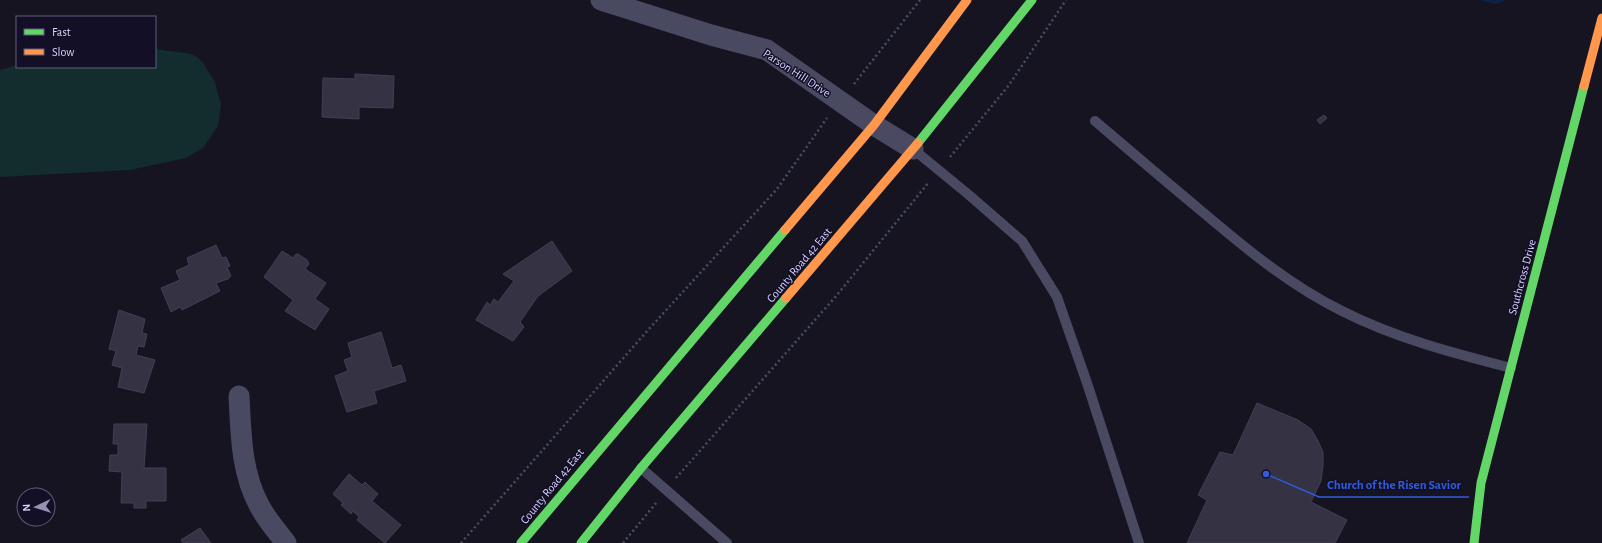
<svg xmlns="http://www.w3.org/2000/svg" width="1602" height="543" font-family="'Alegreya Sans',sans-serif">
  <rect width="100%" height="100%" fill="#161421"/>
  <polygon fill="#132c2d" points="155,49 192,54 201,60 215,82 221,105 218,126 203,148 186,158 130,170 0,177 0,70 17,65 17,67 155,67"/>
  <polygon fill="#0d2144" points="1479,0 1507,0 1495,4"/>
  <g fill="#343243" stroke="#433f54">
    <polygon points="355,74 394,76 393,108 359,107 359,119 322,117 323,78 355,79"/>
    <polygon points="1324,115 1327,118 1320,124 1317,120"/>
    <polygon points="552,241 572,271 538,296 520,322 524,327 513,341 476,320 487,302 490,305 494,299 498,302 514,281 503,274"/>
    <polygon points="216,245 222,258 226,257 230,266 227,267 231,276 228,279 216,283 220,291 182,310 180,307 171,312 161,288 180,280 176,271 189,265 187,258"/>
    <polygon points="282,251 293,258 296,254 298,254 307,260 309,264 305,269 326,283 315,299 329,309 315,330 285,311 293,300 264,277"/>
    <polygon points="119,310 145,319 142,333 147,334 144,347 138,346 136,355 155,360 144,393 118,387 122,368 112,365 116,351 109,349"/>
    <polygon points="381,332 392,368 401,365 406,381 374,391 377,403 347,412 335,376 348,371 344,360 352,357 348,343"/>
    <polygon points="1257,403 1298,420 1311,429 1318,441 1323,452 1323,466 1321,481 1311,502 1347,520 1335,543 1187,543 1207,500 1198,495 1220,452 1233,455"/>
    <polygon points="114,424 147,424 144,468 166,468 166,501 146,501 146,508 134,508 134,503 121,503 122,472 109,471 110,455 118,455 118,444 113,444"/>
    <polygon points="349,474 362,485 365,482 378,494 372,501 401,525 385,543 357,520 359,517 353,511 351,514 341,505 343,503 333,494"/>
    <polygon points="200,528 211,543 183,543 181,540"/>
  </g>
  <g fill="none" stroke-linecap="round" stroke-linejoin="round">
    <g stroke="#44505f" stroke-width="2.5" stroke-dasharray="2 3" stroke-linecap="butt">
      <polyline points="854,84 920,0"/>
      <polyline points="950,157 1009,85 1066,0"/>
      <polyline points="676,478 837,295 929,182"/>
      <polyline points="461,543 648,330 777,189 827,118"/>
      <polyline points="623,543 657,502"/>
    </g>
    <g stroke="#4a4962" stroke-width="10">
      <path d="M1095,121C1129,150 1164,180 1199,209C1244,247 1289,285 1342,311C1395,338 1453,353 1511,368"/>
      <polyline points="913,149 969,195 1022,241 1057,297 1087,383 1139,543"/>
      <polyline points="641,468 727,543"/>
    </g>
    <g stroke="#4a4962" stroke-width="21">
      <polyline points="601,0 711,35 767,50 874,125 913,149"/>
      <path d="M239,396C241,433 241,472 259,505C266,519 277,531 286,543"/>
    </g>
    <g stroke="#63d668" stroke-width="9">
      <polyline points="918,143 1032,0"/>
      <polyline points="521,543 785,230"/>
      <polyline points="581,543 641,468 786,298"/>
      <polyline points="1474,543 1481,483 1584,86"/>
    </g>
    <g stroke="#ff974d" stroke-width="9">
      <polyline points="1584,86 1602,18"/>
      <polyline points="785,230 874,125 967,0"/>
      <polyline points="786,298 918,143"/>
    </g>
  </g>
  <g text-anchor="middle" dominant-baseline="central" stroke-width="3" stroke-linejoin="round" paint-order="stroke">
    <g font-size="12" fill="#d9d4ff" stroke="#130f26">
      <text transform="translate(797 73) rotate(33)">Parson Hill Drive</text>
      <text transform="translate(799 265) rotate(-50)">County Road 42 East</text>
      <text transform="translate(1522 277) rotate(-75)">Southcross Drive</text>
      <text transform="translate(552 486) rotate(-51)">County Road 42 East</text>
    </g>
  </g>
  <path fill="none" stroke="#305bdc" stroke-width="1.5" d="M1266 474L1319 497H1469"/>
  <circle fill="#305bdc" stroke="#130f26" stroke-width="1.5" cx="1266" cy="474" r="4"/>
  <g font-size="13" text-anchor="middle" font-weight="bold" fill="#305bdc" stroke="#130f26" stroke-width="3" stroke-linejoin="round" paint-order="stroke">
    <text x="1394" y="489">Church of the Risen Savior</text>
  </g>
  <rect x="16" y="16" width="140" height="52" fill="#130f26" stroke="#625e7d"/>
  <rect x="24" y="29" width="20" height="6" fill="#63d668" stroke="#625e7d"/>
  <text x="52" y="36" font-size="12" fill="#d9d4ff">Fast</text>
  <rect x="24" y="49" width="20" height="6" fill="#ff974d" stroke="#625e7d"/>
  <text x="52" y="56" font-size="12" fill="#d9d4ff">Slow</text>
  <g transform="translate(36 507) rotate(266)"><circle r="19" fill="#130f26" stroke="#625e7d"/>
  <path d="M0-3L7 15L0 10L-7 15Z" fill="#9591b1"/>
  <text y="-6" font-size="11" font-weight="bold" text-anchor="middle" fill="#d9d4ff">N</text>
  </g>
</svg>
